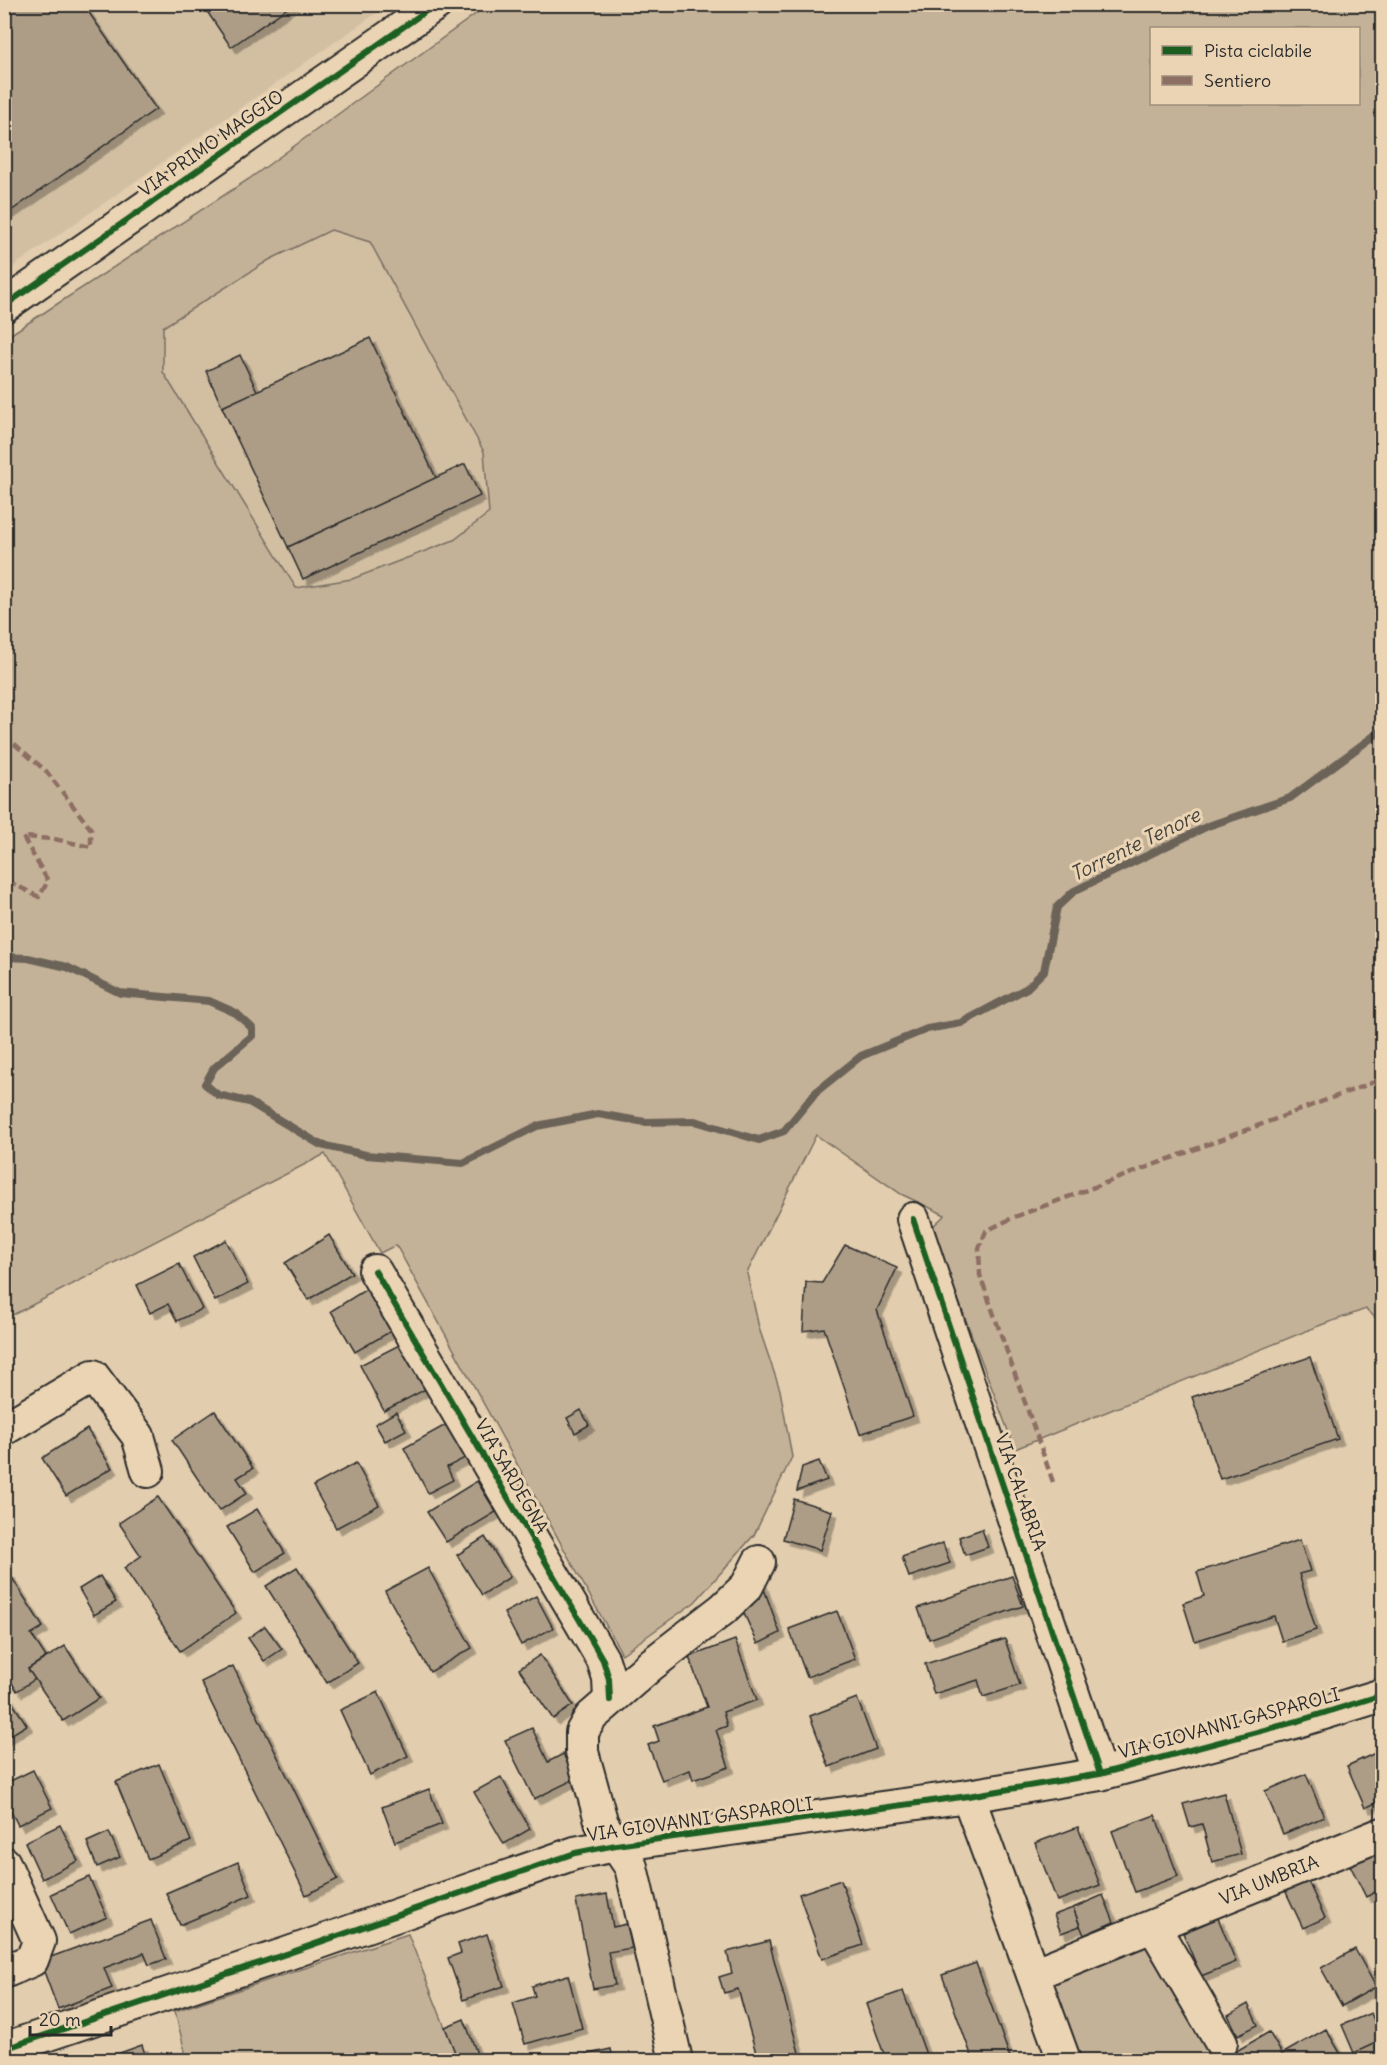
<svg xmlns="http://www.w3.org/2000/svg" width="1387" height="2065" font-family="Delius,sans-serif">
  <defs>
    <filter id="shadow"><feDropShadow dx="5.5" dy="5.5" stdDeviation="0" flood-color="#0004"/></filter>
  </defs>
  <rect width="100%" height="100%" fill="#e2cdae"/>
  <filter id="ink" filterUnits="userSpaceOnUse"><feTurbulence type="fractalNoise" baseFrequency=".0167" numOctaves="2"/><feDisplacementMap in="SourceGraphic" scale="12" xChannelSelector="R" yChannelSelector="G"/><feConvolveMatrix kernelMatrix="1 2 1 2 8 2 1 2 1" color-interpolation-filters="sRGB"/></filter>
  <g filter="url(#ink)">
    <g fill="#d2bfa2">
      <polygon points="5,5 388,5 5,272"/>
      <polygon points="331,230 370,242 484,452 490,512 454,540 352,579 296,588 163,372 163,327 269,260"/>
    </g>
    <g fill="#c4b298" stroke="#786e62" stroke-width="1.5" fill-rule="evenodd">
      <path d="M488,5H1382V1324L1366,1309L1321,1325L1015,1449L931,1228L945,1215L901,1194L816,1135L747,1273L759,1328L780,1390L792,1457L754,1535L695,1602L622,1654L396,1245L380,1253L325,1154L5,1319V338L249,179ZM1152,28H1358V104H1152ZM331,230L370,242L484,452L489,513L454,540L352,579L296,588L163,372V327L269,260Z"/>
      <polygon points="408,1934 458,2060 187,2060 175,2011"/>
      <polygon points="1151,1939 1223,2060 1082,2060 1052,1981"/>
    </g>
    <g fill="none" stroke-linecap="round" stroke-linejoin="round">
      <polyline stroke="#6c6459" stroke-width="8" points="4,957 28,958 67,967 120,993 209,1001 236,1013 252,1028 252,1036 214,1068 205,1084 218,1095 249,1102 321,1145 366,1155 463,1163 537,1126 598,1114 645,1122 695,1121 759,1140 784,1131 816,1092 861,1056 927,1029 961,1023 1027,988 1044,971 1057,907 1074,891 1208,826 1290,798 1382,730"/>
    </g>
    <g fill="#ad9d87" stroke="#2b2b2b" stroke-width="1.5" filter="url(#shadow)">
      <polygon points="4,4 83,4 156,109 8,213 4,208"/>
      <polygon points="202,4 293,4 231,47"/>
      <polygon points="370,338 436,478 288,547 222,407"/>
      <polygon points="240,355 257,391 222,407 206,371"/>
      <polygon points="465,464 480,496 303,579 288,547"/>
      <polygon points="329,1235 352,1273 308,1300 285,1263"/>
      <polygon points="226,1240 248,1284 215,1301 193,1257"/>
      <polygon points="845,1245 897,1268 877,1310 913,1416 860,1434 824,1328 803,1331 806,1282 822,1283"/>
      <polygon points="179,1264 202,1309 177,1321 168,1304 150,1313 137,1285"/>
      <polygon points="368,1288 393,1330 355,1352 331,1311"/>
      <polygon points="405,1342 428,1388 384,1411 360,1365"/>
      <polygon points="1310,1357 1338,1439 1220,1479 1192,1397"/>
      <polygon points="581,1410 589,1425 575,1433 567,1418"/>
      <polygon points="215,1411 253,1468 237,1478 247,1493 219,1511 172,1440"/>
      <polygon points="396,1412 406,1430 385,1441 375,1424"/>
      <polygon points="451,1422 469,1456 447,1467 453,1480 428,1493 404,1448"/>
      <polygon points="87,1429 112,1468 66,1496 42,1458"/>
      <polygon points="819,1461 827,1480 797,1491 802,1467"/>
      <polygon points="356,1463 379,1505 336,1528 313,1486"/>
      <polygon points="477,1481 496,1512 446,1542 427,1512"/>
      <polygon points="158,1497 236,1613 180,1651 124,1568 141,1556 119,1523"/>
      <polygon points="794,1499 832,1511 820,1550 783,1539"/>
      <polygon points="257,1509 285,1553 255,1572 227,1527"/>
      <polygon points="982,1529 988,1547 965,1555 959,1537"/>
      <polygon points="485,1537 510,1577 482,1595 457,1555"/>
      <polygon points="1300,1540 1310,1571 1299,1574 1316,1630 1282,1641 1274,1616 1195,1641 1183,1603 1204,1596 1197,1572"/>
      <polygon points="943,1543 950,1563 909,1577 902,1557"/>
      <polygon points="297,1567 358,1663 327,1683 266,1586"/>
      <polygon points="428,1568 472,1648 430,1672 385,1591"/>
      <polygon points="9,1573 43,1627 31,1634 46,1657 28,1669 35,1679 17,1691 4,1671 4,1576"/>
      <polygon points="100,1576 116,1602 94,1615 79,1589"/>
      <polygon points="1012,1576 1023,1606 929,1639 918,1608"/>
      <polygon points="760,1578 780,1633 758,1644 740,1605"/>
      <polygon points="536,1596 553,1628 521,1645 504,1613"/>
      <polygon points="837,1611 855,1659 807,1677 789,1629"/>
      <polygon points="265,1626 282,1649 264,1661 248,1638"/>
      <polygon points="1005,1639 1020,1685 983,1697 978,1680 934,1694 925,1664"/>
      <polygon points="735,1640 757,1700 723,1712 727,1726 716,1730 729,1767 693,1780 690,1770 662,1780 648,1745 659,1741 654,1726 707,1707 689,1657"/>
      <polygon points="65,1646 99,1698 63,1721 28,1669"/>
      <polygon points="540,1655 573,1705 553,1719 519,1669"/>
      <polygon points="233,1666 338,1879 306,1895 201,1682"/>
      <polygon points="4,1690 27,1725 4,1739"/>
      <polygon points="378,1692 408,1756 370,1775 340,1710"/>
      <polygon points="857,1698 876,1749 829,1767 810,1716"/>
      <polygon points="532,1728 548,1762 563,1754 575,1779 534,1799 505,1740"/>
      <polygon points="1382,1750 1382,1800 1365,1808 1347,1766"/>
      <polygon points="159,1764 191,1841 148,1859 116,1782"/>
      <polygon points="33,1770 52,1808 18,1825 4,1798 4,1784"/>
      <polygon points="1306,1774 1324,1817 1283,1834 1265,1791"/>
      <polygon points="501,1777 530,1829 504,1844 474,1792"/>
      <polygon points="429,1789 442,1824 395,1842 382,1807"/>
      <polygon points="1224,1793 1241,1854 1212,1862 1202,1824 1190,1827 1183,1804"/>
      <polygon points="1155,1815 1178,1876 1135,1892 1112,1831"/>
      <polygon points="60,1825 78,1861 42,1879 25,1842"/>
      <polygon points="1078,1827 1100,1885 1057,1901 1035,1843"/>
      <polygon points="109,1832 120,1857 97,1867 87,1842"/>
      <polygon points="1382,1844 1382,1901 1377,1891 1366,1897 1348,1861"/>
      <polygon points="238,1862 251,1895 180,1925 166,1893"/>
      <polygon points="89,1877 107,1917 69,1934 51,1894"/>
      <polygon points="1307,1879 1325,1918 1303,1928 1285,1890"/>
      <polygon points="841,1880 863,1945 822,1959 799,1894"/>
      <polygon points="607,1894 613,1927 627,1924 632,1948 608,1952 615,1985 593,1989 576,1900"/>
      <polygon points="1103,1895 1114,1922 1084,1935 1073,1908"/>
      <polygon points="1073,1908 1080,1926 1061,1933 1054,1915"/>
      <polygon points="1218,1918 1236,1962 1201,1976 1183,1933"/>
      <polygon points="151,1920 166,1959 149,1965 144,1953 104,1968 112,1988 58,2009 40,1961"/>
      <polygon points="487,1934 504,1986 463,2000 448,1958 461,1953 458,1944"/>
      <polygon points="769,1941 801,2060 758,2060 738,1989 724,1993 719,1977 732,1973 727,1952"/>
      <polygon points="1355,1949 1376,1987 1342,2006 1321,1968"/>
      <polygon points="976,1963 1011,2060 973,2060 942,1975"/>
      <polygon points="568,1975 582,2028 525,2044 513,2003 535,1996 532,1986"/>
      <polygon points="903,1991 928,2060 886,2060 866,2004"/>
      <polygon points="1248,2004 1258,2025 1238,2035 1228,2015"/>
      <polygon points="1371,2013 1382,2040 1354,2053 1342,2025"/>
      <polygon points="464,2019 479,2059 475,2060 458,2060 445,2027"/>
      <polygon points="1326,2029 1343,2058 1339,2060 1238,2060 1233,2053 1269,2032 1282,2054"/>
      <polygon points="142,2045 147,2060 104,2060 103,2059"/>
      <polygon points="611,2049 613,2060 576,2060 575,2057"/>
    </g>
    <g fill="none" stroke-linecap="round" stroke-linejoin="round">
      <defs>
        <g id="street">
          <polyline points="4,306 436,4"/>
          <polyline points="913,1219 1100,1774"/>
          <polyline points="375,1271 603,1660 609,1679 610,1700"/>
          <polyline points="4,1429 93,1376 138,1436 148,1471"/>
          <polyline points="968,1796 1064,2060"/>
          <polyline points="4,1863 39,1941 32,1960 4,1972"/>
          <polyline points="1154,1927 1221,2042"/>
          <path id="s1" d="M1033,1974L1382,1834"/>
          <polyline points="4,2049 289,1953 575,1853 616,1845 968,1796 1100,1774 1298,1721 1382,1695"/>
          <polyline points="676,2060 631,1867 602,1824 582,1752 582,1732 591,1717 652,1664 723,1609 747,1586 759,1562"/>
        </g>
      </defs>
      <use href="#street" stroke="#2b2b2b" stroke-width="36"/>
      <use href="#street" stroke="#ead4b3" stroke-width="32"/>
      <g stroke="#8d6e63" stroke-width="4.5" stroke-dasharray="9 4.5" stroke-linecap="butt">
        <polyline points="4,735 46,771 91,829 91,847 54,839 23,837 48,881 39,897 8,881 4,876"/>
        <polyline points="1053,1482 980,1275 979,1248 986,1231 1012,1218 1382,1079"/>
      </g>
      <defs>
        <g id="cycleway">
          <polyline points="4,306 436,4"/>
          <polyline points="913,1219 1100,1774"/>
          <polyline points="375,1271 603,1660 609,1679 610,1700"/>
          <polyline points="4,2049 289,1953 575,1853 616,1845 968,1796 1100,1774 1298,1721 1382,1695"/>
        </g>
      </defs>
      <use href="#cycleway" stroke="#ead4b3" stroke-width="10"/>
      <use href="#cycleway" stroke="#1b5e20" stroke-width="6"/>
    </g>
  </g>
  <g text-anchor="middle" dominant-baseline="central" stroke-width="6" stroke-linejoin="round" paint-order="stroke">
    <g font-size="18" fill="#2b2b2b" stroke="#ead4b3">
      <text transform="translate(211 143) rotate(-35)">VIA PRIMO MAGGIO</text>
      <text transform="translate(512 1476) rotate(60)">VIA SARDEGNA</text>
      <text transform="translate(1021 1492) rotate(71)">VIA CALABRIA</text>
      <text transform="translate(1229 1723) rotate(-15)">VIA GIOVANNI GASPAROLI</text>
      <text transform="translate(700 1819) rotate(-8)">VIA GIOVANNI GASPAROLI</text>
      <text stroke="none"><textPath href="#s1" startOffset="254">VIA UMBRIA</textPath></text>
    </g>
    <g font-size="20" font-style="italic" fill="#46433e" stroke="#ead4b3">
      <text transform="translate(1135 844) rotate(-26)">Torrente Tenore</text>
    </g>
  </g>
  <rect width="1387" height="2065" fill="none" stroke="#ead4b3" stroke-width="24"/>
  <rect x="12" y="12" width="1363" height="2041" fill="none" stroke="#2b2b2b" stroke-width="2" filter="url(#ink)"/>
  <rect x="1150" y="27" width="210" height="78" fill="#ead4b3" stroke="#9e907d" stroke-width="1.5"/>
  <rect x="1162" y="46" width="30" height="9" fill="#1b5e20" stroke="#9e907d" stroke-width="1.5"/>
  <text x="1204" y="57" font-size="18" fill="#2b2b2b">Pista ciclabile</text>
  <rect x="1162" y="76" width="30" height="9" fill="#8d6e63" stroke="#9e907d" stroke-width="1.5"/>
  <text x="1204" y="87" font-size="18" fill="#2b2b2b">Sentiero</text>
  <path d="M30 2026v9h81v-9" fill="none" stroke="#2b2b2b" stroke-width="3"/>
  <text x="39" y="2026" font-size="18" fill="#2b2b2b" stroke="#ead4b3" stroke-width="4.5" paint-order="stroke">20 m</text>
</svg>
